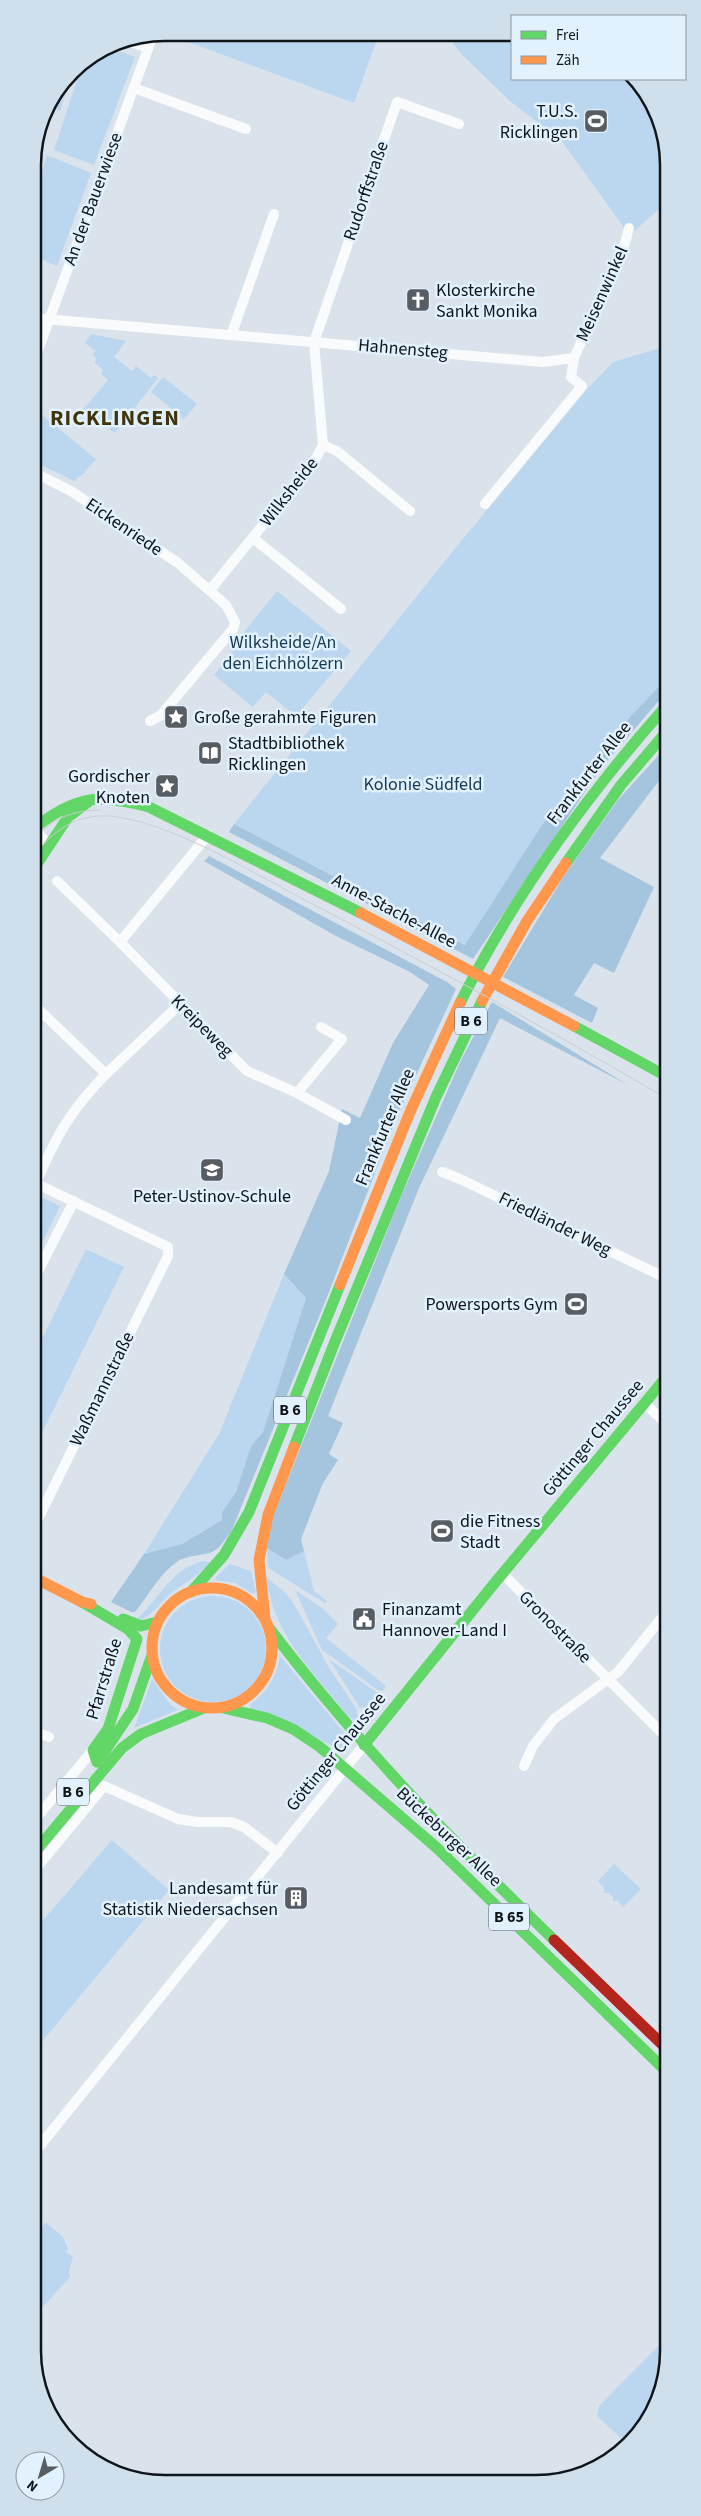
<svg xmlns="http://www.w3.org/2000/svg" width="701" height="2516" font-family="'Source Sans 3',sans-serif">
  <rect width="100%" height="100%" fill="#dae3eb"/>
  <g fill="#bbd7f0">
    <polygon points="164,33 165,33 379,34 354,103"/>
    <polygon points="446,34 512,35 512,79 636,79 667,147 667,202 633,232 625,229 561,140 511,102 461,54"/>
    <polygon points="108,47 135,57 94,165 54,150 82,64"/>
    <polygon points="72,71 60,111 53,108 55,99 53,98"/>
    <polygon points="47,155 91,173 57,266 33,256 33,203 38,195 42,180 42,172"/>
    <polygon points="91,334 126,341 114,357 132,371 136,366 151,378 154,375 158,378 115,433 97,419 94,422 81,412 108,380 101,374 103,370 94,362 97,359 93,355 95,351 85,343"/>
    <polygon points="667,346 668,677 629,718 544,822 466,945 234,824 457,546 588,388 613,362"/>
    <polygon points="163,377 197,404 184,419 151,392"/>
    <polygon points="33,408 96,459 83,474 74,481 33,461"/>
    <polygon points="277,591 351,651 296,716 266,692 253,707 214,675 231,654 232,647"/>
    <polygon points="35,1194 60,1206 40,1247 33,1244"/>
    <polygon points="86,1249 124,1267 33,1451 33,1357"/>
    <polygon points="284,1274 306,1298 263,1432 251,1446 236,1492 222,1512 222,1520 182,1544 144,1554 219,1434"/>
    <polygon points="267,1548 286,1560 304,1551 314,1591 327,1601 325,1603 268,1568"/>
    <path d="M202,1561L210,1562C199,1576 184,1583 170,1594C160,1603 153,1614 141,1620L138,1618C160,1597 171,1570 202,1561Z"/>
    <polygon points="230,1564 251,1571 256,1592 253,1594 235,1583 216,1580 215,1578"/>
    <path d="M266,1577L286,1593L297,1609L328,1666L357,1710L358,1722L349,1717C313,1672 274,1636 266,1577Z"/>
    <polygon points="295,1590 322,1608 338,1624 326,1638 386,1686 383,1691 378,1690 322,1650"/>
    <circle cx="213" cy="1649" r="53"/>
    <path d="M280,1656L346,1735L351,1744L344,1753L327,1743L251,1709L250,1704C268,1693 276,1676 280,1656Z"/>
    <polygon points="329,1659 383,1697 372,1709 366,1711 365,1707 360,1708"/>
    <polygon points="152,1679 170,1704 178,1710 134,1728"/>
    <polygon points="112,1840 169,1890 34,2051 33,1932"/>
    <polygon points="614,1864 641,1889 623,1907 618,1901 613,1901 613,1897 609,1893 604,1893 604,1888 598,1881"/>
    <polygon points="46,2222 63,2237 68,2249 66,2252 73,2257 69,2270 70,2277 39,2311 34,2306 34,2238"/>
    <polygon points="668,2336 668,2359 658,2402 641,2429 637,2426 624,2441 597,2416 599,2406"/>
  </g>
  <g fill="#a5c4dd">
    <polygon points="668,677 668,690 601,768 473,959 229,832 234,824 465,945 544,822 629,718"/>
    <polygon points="668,745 668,769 600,858 654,887 614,973 594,963 574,995 598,1008 592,1023 503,977 564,876 618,800"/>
    <path d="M209,856L447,982L456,989L397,1116L327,1297L231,1532C225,1539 220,1549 212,1552C203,1556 191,1554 178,1561C160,1573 148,1596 135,1612H131L111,1602L144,1554L182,1544L222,1520V1512L236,1492L251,1446L263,1432L306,1298L284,1274L329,1171L342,1109L360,1118L393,1043L429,985L410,972L336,936L204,861Z"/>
    <polygon points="492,1002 628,1085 500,1018 419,1188 328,1416 343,1423 329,1454 338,1460 323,1483 301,1539 304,1551 286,1560 267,1548 272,1519 400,1199 461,1060"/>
  </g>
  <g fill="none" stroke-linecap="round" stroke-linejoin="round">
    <g stroke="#f9fbfc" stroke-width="10">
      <polyline points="126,40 148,48"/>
      <polyline points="134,88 246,129"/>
      <polyline points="33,318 543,362 574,358"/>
      <polyline points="232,333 274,214"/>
      <polyline points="33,364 153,35"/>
      <polyline points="323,445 337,451 410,511"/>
      <polyline points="33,472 71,491 178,563 226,605 235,622 233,629 161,715 150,721"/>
      <polyline points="485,504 582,386 571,377 574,358 625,243 629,228"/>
      <polyline points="253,538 341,609"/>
      <polyline points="210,590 314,462 323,445 314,342 397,102 459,124"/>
      <polyline points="33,826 45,841 45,852"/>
      <polyline points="208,835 120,942 247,1071 297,1093 346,1120"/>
      <polyline points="57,881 120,942"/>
      <path d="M33,1004L106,1074C70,1111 56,1136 36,1183"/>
      <polyline points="106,1074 180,1004"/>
      <polyline points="297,1093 342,1039 321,1027"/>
      <polyline points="442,1172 460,1179 668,1279"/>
      <polyline points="33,1182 168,1247 168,1256 33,1529"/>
      <polyline points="33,1281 74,1201"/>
      <polyline points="644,1403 668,1425"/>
      <polyline points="503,1574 668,1739"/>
      <polyline points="33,1731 49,1737"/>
      <polyline points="524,1766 533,1746 554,1719 618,1672 668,1610"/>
      <polyline points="104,1786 178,1819 197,1822 231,1822 244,1827 278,1853"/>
      <polyline points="33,1822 93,1750"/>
      <polyline points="33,1872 104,1786"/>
      <polyline points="34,2153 364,1745"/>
    </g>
    <g stroke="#63d668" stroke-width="11">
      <path d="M33,829C75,796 98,793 149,807L361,913"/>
      <polyline points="566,863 621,785 668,730"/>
      <polyline points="33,870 68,817 88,802"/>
      <path d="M460,1003C515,894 587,795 668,704"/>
      <polyline points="574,1026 668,1077"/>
      <polyline points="294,1447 334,1344 436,1097 482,1001"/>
      <polyline points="191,1592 224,1555 249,1512 340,1285"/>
      <polyline points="82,1602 128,1629 137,1639 108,1729 93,1750 97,1762"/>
      <polyline points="123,1619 141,1626 157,1622"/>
      <path d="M270,1629C356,1742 453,1842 554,1940"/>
      <polyline points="223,1708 267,1718 293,1729 320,1747 437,1848 668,2073"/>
      <polyline points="364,1745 493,1585 668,1375"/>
      <polyline points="101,1757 133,1709 152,1655"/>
      <polyline points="33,1854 122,1748 141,1734 204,1708"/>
    </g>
    <g stroke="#ff974d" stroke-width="11">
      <polyline points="361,913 574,1026"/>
      <polyline points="482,1001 527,921 566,863"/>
      <polyline points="340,1285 410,1112 460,1003"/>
      <polyline points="33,1577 82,1602 91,1604"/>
      <circle cx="212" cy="1648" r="60"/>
      <polyline points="265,1619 259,1560 268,1515 294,1447"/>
    </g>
    <polyline stroke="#b3261e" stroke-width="11" points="554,1940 668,2050"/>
    <g stroke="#cccfd1" stroke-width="1">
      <path d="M33,839C52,819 72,810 100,810"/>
      <path d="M33,857C52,831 76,814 109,816C166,820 252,872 303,899C426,963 548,1029 668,1099"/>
    </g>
  </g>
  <defs>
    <symbol id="stadium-square" viewBox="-11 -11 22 22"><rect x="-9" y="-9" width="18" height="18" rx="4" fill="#575d63" stroke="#e1f1fe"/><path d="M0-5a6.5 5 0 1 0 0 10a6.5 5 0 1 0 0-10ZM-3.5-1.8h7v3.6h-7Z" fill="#fff"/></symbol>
    <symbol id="church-square" viewBox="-11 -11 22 22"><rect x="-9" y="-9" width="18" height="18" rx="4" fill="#575d63" stroke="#e1f1fe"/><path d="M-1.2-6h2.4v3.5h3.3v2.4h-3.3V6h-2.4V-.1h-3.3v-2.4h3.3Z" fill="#fff"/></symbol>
    <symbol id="sight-square" viewBox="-11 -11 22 22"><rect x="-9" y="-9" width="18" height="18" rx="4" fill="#575d63" stroke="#e1f1fe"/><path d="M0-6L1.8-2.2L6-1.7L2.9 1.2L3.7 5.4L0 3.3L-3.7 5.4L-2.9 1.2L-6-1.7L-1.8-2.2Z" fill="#fff"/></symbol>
    <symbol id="library-square" viewBox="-11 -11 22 22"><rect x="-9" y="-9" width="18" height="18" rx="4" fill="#575d63" stroke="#e1f1fe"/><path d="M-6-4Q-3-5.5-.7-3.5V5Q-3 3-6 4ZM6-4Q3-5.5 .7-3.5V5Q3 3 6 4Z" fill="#fff"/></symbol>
    <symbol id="school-square" viewBox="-11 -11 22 22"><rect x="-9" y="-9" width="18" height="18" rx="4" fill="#575d63" stroke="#e1f1fe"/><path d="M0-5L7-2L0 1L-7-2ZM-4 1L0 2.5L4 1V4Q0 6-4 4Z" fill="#fff"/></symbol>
    <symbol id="civic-square" viewBox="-11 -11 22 22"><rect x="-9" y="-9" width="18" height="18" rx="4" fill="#575d63" stroke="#e1f1fe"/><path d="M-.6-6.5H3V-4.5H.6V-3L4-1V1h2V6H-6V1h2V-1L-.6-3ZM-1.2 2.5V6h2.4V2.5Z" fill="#fff"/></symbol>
    <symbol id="building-square" viewBox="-11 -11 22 22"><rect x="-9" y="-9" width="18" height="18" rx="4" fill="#575d63" stroke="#e1f1fe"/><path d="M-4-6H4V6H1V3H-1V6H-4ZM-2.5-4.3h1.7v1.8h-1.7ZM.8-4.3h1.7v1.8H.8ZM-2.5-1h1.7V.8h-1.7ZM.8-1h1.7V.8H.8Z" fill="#fff"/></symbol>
  </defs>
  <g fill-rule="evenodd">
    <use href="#stadium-square" x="582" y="107" width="28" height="28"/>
    <use href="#church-square" x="404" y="286" width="28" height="28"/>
    <use href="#sight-square" x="162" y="703" width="28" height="28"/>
    <use href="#library-square" x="196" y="739" width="28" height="28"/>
    <use href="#sight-square" x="153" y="772" width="28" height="28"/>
    <use href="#school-square" x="198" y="1156" width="28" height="28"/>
    <use href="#stadium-square" x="562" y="1290" width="28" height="28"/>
    <use href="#stadium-square" x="428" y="1517" width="28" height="28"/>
    <use href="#civic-square" x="350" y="1605" width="28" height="28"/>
    <use href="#building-square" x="282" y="1884" width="28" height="28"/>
  </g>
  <g text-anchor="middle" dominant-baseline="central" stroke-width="5" stroke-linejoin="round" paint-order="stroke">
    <g fill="#e1f1fe" stroke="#4f575e" stroke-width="1">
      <rect x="455" y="1007.5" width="32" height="27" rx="4"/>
      <rect x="274" y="1396.5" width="32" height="27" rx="4"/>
      <rect x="57" y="1778.5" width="32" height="27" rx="4"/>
      <rect x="489" y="1903.5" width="40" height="27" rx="4"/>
    </g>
    <g font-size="16" font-weight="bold" fill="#10151a">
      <text x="471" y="1021">B 6</text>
      <text x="290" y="1410">B 6</text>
      <text x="73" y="1792">B 6</text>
      <text x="509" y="1917">B 65</text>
    </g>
    <g font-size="18" fill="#10151a" stroke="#e1f1fe" text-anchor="start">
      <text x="578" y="111" text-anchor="end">T.U.S.<tspan x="578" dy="21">Ricklingen</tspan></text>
      <text x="436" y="290">Klosterkirche<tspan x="436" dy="21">Sankt Monika</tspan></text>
      <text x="194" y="717">Große gerahmte Figuren</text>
      <text x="228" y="743">Stadtbibliothek<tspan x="228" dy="21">Ricklingen</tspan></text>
      <text x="150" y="776" text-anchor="end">Gordischer<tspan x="150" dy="21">Knoten</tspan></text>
      <text x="212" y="1196" text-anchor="middle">Peter-Ustinov-Schule</text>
      <text x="558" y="1304" text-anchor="end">Powersports Gym</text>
      <text x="460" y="1521">die Fitness<tspan x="460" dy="21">Stadt</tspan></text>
      <text x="382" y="1609">Finanzamt<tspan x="382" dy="21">Hannover-Land I</tspan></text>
      <text x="278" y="1888" text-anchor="end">Landesamt für<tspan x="278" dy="21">Statistik Niedersachsen</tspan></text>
    </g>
    <g font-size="18" fill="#10151a" stroke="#e1f1fe">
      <text transform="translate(366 191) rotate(-71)">Rudorffstraße</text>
      <text transform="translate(93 199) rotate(-70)">An der Bauerwiese</text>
      <text transform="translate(602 294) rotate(-66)">Meisenwinkel</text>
      <text transform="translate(403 349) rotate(5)">Hahnensteg</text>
      <text transform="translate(289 492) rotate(-52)">Wilksheide</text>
      <text transform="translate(124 527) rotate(34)">Eickenriede</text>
      <text transform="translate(589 773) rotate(-52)">Frankfurter Allee</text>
      <text transform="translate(394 911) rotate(28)">Anne-Stache-Allee</text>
      <text transform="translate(202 1026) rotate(45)">Kreipeweg</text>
      <text transform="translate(385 1127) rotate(-67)">Frankfurter Allee</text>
      <text transform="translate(555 1224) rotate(26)">Friedländer Weg</text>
      <text transform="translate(102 1389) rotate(-64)">Waßmannstraße</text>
      <text transform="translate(593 1438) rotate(-50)">Göttinger Chaussee</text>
      <text transform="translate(555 1627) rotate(45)">Gronostraße</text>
      <text transform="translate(104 1679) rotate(-73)">Pfarrstraße</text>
      <text transform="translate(336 1752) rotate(-51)">Göttinger Chaussee</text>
      <text transform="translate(449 1837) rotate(43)">Bückeburger Allee</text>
    </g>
    <g font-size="18" fill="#153b56" stroke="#e1f1fe">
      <text x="283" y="642">Wilksheide/An<tspan x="283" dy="21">den Eichhölzern</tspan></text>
      <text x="423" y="784">Kolonie Südfeld</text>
    </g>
    <g font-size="22" font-weight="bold" letter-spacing="1" fill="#40340a" stroke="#e1f1fe">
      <text x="115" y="418">RICKLINGEN</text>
    </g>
  </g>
  <path d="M0 0H701V2516H0ZM165 41H536A124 124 0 0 1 660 165V2351A124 124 0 0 1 536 2475H165A124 124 0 0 1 41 2351V165A124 124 0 0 1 165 41Z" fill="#d0dfec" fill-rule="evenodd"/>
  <path fill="none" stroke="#10151a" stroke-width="2.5" d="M165 41H536A124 124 0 0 1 660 165V2351A124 124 0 0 1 536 2475H165A124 124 0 0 1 41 2351V165A124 124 0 0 1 165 41Z"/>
  <rect x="511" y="15" width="175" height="65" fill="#e1f1fe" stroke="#8d99a3"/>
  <rect x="521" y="31" width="25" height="8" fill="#63d668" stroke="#8d99a3"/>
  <text x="556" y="40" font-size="15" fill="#10151a">Frei</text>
  <rect x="521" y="56" width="25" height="8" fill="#ff974d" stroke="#8d99a3"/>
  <text x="556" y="65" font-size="15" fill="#10151a">Zäh</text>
  <g transform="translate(40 2476) rotate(218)"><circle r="24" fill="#e1f1fe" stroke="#8d99a3"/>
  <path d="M0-4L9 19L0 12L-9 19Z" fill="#575d63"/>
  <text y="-8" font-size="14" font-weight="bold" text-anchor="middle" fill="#10151a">N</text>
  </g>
</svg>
